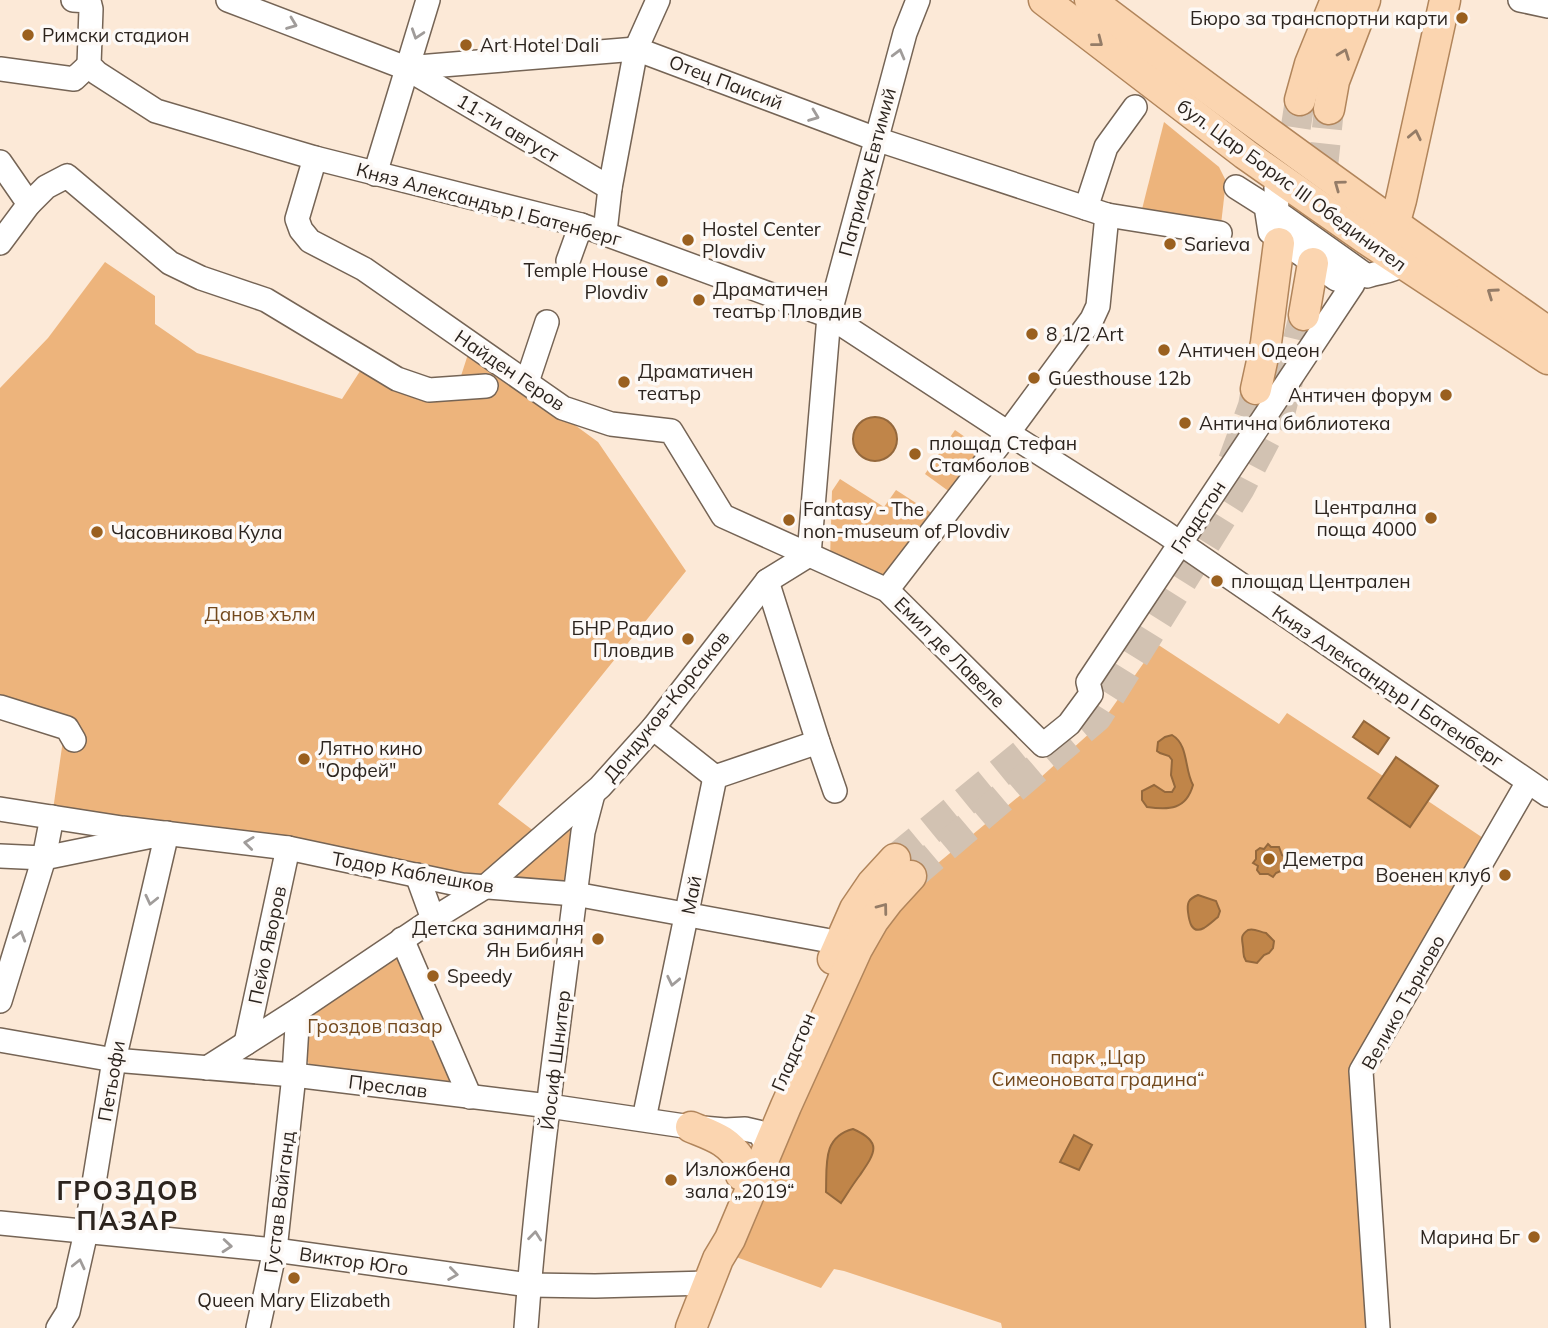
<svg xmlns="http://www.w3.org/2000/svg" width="1548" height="1328" font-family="Mulish,sans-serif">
  <rect width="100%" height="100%" fill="#fce9d7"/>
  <g fill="#edb47c">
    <polygon points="1164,122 1219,167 1226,181 1220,233 1139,221"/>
    <polygon points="105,262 155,296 155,324 197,353 342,399 364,365 429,392 460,379 470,348 598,442 686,571 498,804 543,838 592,797 575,894 462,885 52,817 64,733 0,712 0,388 48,338"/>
    <polygon points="955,430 985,451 954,495 925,474"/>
    <polygon points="840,479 884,507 896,490 933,514 889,585 830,559 832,491"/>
    <polygon points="1157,644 1279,724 1287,713 1383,776 1368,798 1410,826 1428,801 1489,842 1356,1070 1374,1328 1002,1328 1001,1323 844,1271 834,1269 821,1288 728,1254 880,924 915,882 1029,788 1102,722"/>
    <polygon points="402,939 470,1097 317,1077 297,1044 316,998"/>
  </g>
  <g fill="#c08549" stroke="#94683c" stroke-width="2">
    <circle cx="875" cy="439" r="22"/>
    <polygon points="1364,721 1389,738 1378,754 1353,737"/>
    <path d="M1172,735C1189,745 1184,769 1193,785C1186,810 1169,810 1147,807L1142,800V791L1154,785L1165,792H1172L1175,787L1171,775L1172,760L1169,756L1160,753L1157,751L1158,742L1165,737Z"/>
    <polygon points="1396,757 1438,786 1410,827 1368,798"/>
    <polygon points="1268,844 1271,847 1279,847 1282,855 1287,858 1283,863 1283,870 1276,873 1273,877 1268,874 1260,874 1257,870 1258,866 1253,863 1256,859 1256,851 1260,848 1264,849"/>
    <path d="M1198,895L1216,901L1220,911L1218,917C1213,921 1209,925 1204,928C1191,935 1189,920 1188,912C1187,903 1188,899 1198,895Z"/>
    <path d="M1248,930C1255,928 1259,932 1266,933L1274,941L1273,948L1269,953L1264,955L1257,963L1246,961C1242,955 1244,953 1243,947C1242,938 1240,936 1248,930Z"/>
    <path d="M853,1129C883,1142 875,1153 860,1175C853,1184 847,1194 841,1203L826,1192C827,1165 822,1137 853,1129Z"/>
    <polygon points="1074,1135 1092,1145 1079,1170 1060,1162"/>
  </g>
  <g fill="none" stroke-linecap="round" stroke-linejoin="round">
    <g stroke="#d2c2b2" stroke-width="30" stroke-dasharray="30 15" stroke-linecap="butt">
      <polyline points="1289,172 1300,100"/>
      <polyline points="1313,263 1329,109"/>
      <polyline points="1233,461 1253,406 1256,389"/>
      <polyline points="895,859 1023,754"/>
      <polyline points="911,876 1097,717 1240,488 1281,410 1304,315"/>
    </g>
    <defs>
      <g id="minor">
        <polyline points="73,0 89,1 91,9 89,65 97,73 156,111 315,158 581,225 829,316 1008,433 1164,532 1548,795"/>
        <polyline points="228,0 406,68 636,49 876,139 1107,215 1220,233"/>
        <polyline points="1520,0 1548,6"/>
        <polyline points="406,68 610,188"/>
        <polyline points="0,69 74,79 89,65"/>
        <polyline points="315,158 297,219 301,230 310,241 364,269 563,408 611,424 671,431 723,516 887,590 1043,745 1069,724 1091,694 1088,682 1353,284 1336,279 1270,232 1266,206 1236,187"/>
        <polyline points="0,162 29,204"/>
        <polyline points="375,174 428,0"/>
        <path d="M1276,188L1277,212L1367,276C1382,271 1389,273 1403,264"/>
        <polyline points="1086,208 1106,147 1135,107"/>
        <polyline points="605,232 610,188 636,49 658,0"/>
        <polyline points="0,243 29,204 46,187 67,176 170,263 201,278 266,300 397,379 429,390 486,386"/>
        <polyline points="568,261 581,225"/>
        <polyline points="527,382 547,322"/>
        <polyline points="809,555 829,316 905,33 918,0"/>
        <polyline points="767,581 818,742 835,791"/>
        <polyline points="887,590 1008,433 1092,319 1098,306 1107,215"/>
        <polyline points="0,707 67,728 74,740"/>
        <polyline points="653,728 715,777"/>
        <polyline points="0,809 122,828 288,848 462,885 575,894 825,940"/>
        <polyline points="0,856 44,858 167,833 114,1060 86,1232 68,1312 58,1328"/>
        <polyline points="417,875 433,919"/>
        <polyline points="402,939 470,1097"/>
        <polyline points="0,1001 44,858 52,817"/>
        <polyline points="0,1040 114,1060 294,1075 549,1106 691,1127 725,1130 745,1129 758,1132 769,1146"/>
        <polyline points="246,1043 288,848"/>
        <polyline points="207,1068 298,1010 433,919 485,887 600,787 653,728 767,581 809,555"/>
        <polyline points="644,1119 715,777 818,742"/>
        <polyline points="0,1223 275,1250 529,1285 595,1286 708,1283"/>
        <polyline points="258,1328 275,1250 294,1075 298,1010"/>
        <path d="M526,1328C538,1162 563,997 583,832L593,794"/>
        <polyline points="1378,1328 1361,1071 1528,782"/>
      </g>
      <g id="major">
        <polyline points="1044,0 1245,154 1366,239 1548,359"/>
        <path d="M1090,0C1240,114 1393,224 1548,332"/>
        <polyline points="1300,100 1310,64 1336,0"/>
        <polyline points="1329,109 1334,81 1365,0"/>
        <polyline points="1382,236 1385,236 1394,225 1401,200 1445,0"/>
        <polyline points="1304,315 1313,263"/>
        <polyline points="1256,389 1266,343 1279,243"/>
        <polyline points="833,959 855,909 872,884 895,859"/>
        <path d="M691,1127C713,1136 728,1140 741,1161V1175"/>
        <polyline points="691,1328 718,1259 730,1239 786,1106 857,949 873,921 889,900 911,876"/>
      </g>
    </defs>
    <use href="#minor" stroke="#756455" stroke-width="26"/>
    <use href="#major" stroke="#b1855b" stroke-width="33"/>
    <use href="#minor" stroke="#fff" stroke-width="23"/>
    <use href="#major" stroke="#fbd5b0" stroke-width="30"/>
  </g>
  <defs><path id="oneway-chevron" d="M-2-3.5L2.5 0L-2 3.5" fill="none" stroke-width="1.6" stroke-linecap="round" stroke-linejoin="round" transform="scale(1.75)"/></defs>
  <g stroke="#a09c9a">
    <use href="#oneway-chevron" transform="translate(292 24) rotate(21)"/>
    <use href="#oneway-chevron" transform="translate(417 34) rotate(108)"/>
    <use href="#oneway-chevron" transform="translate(899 54) rotate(-75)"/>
    <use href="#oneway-chevron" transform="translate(814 116) rotate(21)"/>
    <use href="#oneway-chevron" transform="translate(249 843) rotate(-173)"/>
    <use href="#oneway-chevron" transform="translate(151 900) rotate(103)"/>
    <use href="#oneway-chevron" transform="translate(20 936) rotate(-73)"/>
    <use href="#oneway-chevron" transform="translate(673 981) rotate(102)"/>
    <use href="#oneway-chevron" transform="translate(535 1236) rotate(-84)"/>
    <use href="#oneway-chevron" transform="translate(227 1246) rotate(5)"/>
    <use href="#oneway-chevron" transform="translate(79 1264) rotate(-77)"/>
    <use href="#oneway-chevron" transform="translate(453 1274) rotate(8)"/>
  </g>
  <g stroke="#947c67">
    <use href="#oneway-chevron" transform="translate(1098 42) rotate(38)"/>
    <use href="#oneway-chevron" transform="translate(1344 54) rotate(-69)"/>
    <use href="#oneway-chevron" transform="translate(1415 135) rotate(-78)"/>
    <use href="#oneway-chevron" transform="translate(1339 185) rotate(-144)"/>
    <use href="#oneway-chevron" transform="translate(1492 293) rotate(-145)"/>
    <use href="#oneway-chevron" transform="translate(883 908) rotate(-53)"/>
  </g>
  <g fill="#9a601f" stroke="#fdf9f6" stroke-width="2.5">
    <circle cx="1462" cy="18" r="7"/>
    <circle cx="28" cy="35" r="7"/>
    <circle cx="466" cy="45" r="7"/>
    <circle cx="688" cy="240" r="7"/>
    <circle cx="1170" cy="244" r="7"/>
    <circle cx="662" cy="281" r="7"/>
    <circle cx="699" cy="300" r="7"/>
    <circle cx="1032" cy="334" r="7"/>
    <circle cx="1164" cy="350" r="7"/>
    <circle cx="1034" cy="378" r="7"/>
    <circle cx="624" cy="382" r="7"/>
    <circle cx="1446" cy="395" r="7"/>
    <circle cx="1185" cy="423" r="7"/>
    <circle cx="915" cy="454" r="7"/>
    <circle cx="1431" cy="518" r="7"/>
    <circle cx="789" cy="520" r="7"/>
    <circle cx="97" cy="532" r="7"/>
    <circle cx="1217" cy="581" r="7"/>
    <circle cx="688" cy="639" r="7"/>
    <circle cx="304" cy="759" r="7"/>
    <circle cx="1269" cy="859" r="7"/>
    <circle cx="1505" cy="875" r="7"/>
    <circle cx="598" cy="939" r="7"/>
    <circle cx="433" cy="976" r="7"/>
    <circle cx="671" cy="1180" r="7"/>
    <circle cx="1534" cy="1237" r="7"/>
    <circle cx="294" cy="1278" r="7"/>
  </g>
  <g text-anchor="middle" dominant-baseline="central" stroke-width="7" stroke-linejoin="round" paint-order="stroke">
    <g font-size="19" fill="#2c241e" stroke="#fdf9f6" text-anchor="start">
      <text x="1448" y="18" text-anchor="end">Бюро за транспортни карти</text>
      <text x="42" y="35">Римски стадион</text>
      <text x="480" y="45">Art Hotel Dali</text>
      <text x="702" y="229">Hostel Center<tspan x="702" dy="22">Plovdiv</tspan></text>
      <text x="1184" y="244">Sarieva</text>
      <text x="648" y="270" text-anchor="end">Temple House<tspan x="648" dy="22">Plovdiv</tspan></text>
      <text x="713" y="289">Драматичен<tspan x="713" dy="22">театър Пловдив</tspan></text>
      <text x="1046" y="334">8 1/2 Art</text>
      <text x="1178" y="350">Античен Одеон</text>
      <text x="638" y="371">Драматичен<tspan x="638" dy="22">театър</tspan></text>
      <text x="1048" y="378">Guesthouse 12b</text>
      <text x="1432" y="395" text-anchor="end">Античен форум</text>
      <text x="1199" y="423">Антична библиотека</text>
      <text x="929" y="443">площад Стефан<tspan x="929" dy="22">Стамболов</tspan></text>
      <text x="1417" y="507" text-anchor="end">Централна<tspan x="1417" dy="22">поща 4000</tspan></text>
      <text x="803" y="509">Fantasy - The<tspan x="803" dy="22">non-museum of Plovdiv</tspan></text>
      <text x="111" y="532">Часовникова Кула</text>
      <text x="1231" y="581">площад Централен</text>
      <text x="674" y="628" text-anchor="end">БНР Радио<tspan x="674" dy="22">Пловдив</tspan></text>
      <text x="318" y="748">Лятно кино<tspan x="318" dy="22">"Орфей"</tspan></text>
      <text x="1283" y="859">Деметра</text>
      <text x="1491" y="875" text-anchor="end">Военен клуб</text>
      <text x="584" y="928" text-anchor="end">Детска занималня<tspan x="584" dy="22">Ян Бибиян</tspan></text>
      <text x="447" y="976">Speedy</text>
      <text x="685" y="1169">Изложбена<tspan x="685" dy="22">зала „2019“</tspan></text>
      <text x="1520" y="1237" text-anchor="end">Марина Бг</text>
      <text x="294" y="1300" text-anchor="middle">Queen Mary Elizabeth</text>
    </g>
    <g font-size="19" fill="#2c241e" stroke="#fdf9f6">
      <text transform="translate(726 82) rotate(21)">Отец Паисий</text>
      <text transform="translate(508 128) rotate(31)">11-ти август</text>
      <text transform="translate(867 172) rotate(-75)">Патриарх Евтимий</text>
      <text transform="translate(1292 185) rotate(36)">бул. Цар Борис III Обединител</text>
      <text transform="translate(489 204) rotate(15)">Княз Александър I Батенберг</text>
      <text transform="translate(510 370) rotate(34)">Найден Геров</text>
      <text transform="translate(1198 517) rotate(-57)">Гладстон</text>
      <text transform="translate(950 652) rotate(45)">Емил де Лавеле</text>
      <text transform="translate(1388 686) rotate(34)">Княз Александър I Батенберг</text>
      <text transform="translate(666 706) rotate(-51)">Дондуков-Корсаков</text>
      <text transform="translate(413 872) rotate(10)">Тодор Каблешков</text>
      <text transform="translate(691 895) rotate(-79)">Май</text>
      <text transform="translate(267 945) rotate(-78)">Пейо Яворов</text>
      <text transform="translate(1403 1002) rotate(-61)">Велико Търново</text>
      <text transform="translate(793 1052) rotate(-67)">Гладстон</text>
      <text transform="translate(555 1060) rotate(-83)">Йосиф Шнитер</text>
      <text transform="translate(111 1081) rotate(-80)">Петьофи</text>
      <text transform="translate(388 1086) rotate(7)">Преслав</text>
      <text transform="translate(279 1202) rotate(-83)">Густав Вайганд</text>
      <text transform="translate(354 1261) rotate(8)">Виктор Юго</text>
    </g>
    <g font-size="19" fill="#73491d" stroke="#fdf9f6">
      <text x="260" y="614">Данов хълм</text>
      <text x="375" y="1026">Гроздов пазар</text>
      <text x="1098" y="1057">парк „Цар<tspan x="1098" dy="22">Симеоновата градина“</tspan></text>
    </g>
    <g font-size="26" font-weight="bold" letter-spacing="2" fill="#2c241e" stroke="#fdf9f6">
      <text x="128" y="1190">ГРОЗДОВ<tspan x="128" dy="30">ПАЗАР</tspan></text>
    </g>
  </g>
</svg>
